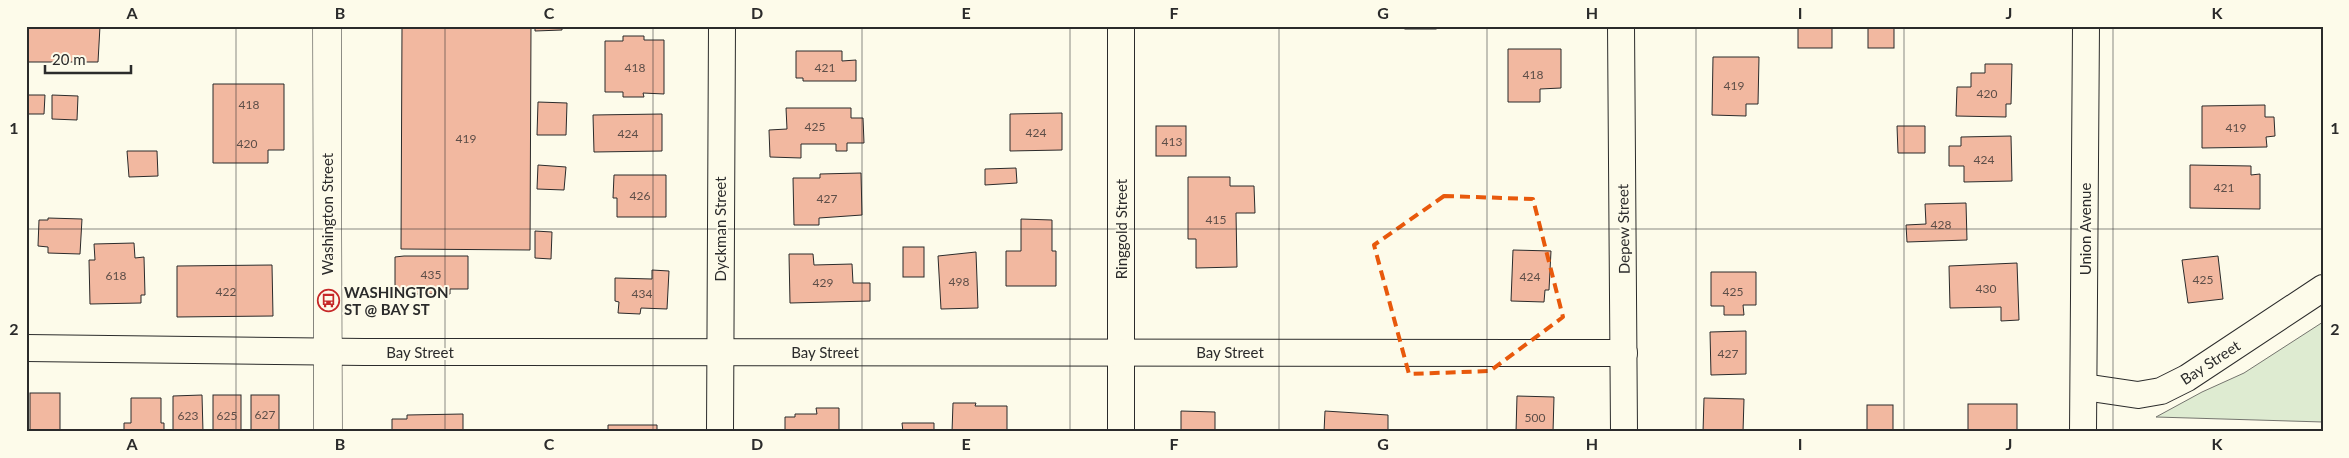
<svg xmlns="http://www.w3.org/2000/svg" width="2349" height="458" font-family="Lato,sans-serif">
  <rect width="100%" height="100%" fill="#fdfbea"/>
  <polygon fill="#deebd1" stroke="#74746e" points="2323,322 2323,422 2156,417 2202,392 2244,373"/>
  <g fill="#f2b8a0" stroke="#2b2b2b">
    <polygon points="26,26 100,26 98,62 28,62"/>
    <polygon points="402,26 531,26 530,250 401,249"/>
    <polygon points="535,26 562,26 562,30 535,31"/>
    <rect x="1164" y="26" width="39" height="2"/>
    <rect x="1405" y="26" width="31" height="3"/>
    <rect x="1798" y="26" width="34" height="22"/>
    <rect x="1868" y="26" width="26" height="22"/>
    <polygon points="623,36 644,36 644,40 664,40 664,94 643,93 644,97 623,97 623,92 605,92 605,41 623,41"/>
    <polygon points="1508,49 1561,49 1561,88 1540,89 1540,102 1508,102"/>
    <polygon points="796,51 842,51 842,61 856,60 856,81 803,81 803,78 796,78"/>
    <polygon points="1713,57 1759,57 1758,104 1746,104 1746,116 1712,115"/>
    <polygon points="1985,64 2012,64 2011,104 2006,104 2006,117 1956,116 1957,87 1971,87 1971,73 1985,73"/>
    <polygon points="213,84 284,84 284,150 268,150 268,163 213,163"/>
    <polygon points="26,95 45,95 44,114 26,114"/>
    <polygon points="52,95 78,96 77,120 52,119"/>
    <polygon points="538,102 567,103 566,135 537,135"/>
    <polygon points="2265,105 2265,117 2274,117 2275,136 2266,137 2267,147 2202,148 2202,106"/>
    <polygon points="786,108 851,108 851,118 863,118 864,143 847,143 847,151 836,151 836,144 801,144 801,158 770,157 769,130 787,129"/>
    <polygon points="1062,113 1062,150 1010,151 1010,114"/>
    <polygon points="662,114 662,151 594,152 593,115"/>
    <rect x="1156" y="126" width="30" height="30"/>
    <polygon points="1897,126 1925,126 1925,153 1898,153"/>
    <polygon points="2011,136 2012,181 1964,182 1964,166 1949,166 1949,146 1961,146 1961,137"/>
    <polygon points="127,151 157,151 158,176 129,177"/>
    <polygon points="538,165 566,167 564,190 537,189"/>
    <polygon points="2190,165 2251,166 2251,175 2260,174 2260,209 2190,208"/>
    <polygon points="1016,168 1017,183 985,185 985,169"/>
    <polygon points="861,173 862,215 819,218 819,225 794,225 793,178 820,178 820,174"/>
    <polygon points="614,175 666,175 666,217 617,217 617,198 613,198"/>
    <polygon points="1188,177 1230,177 1230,186 1254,186 1255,213 1236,213 1237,267 1196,268 1196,239 1188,239"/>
    <polygon points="1966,203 1967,240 1907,242 1906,225 1926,224 1925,204"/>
    <polygon points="48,218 82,219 80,254 48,253 48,247 38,246 39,220 48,220"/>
    <polygon points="1021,219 1052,220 1052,251 1056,251 1056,286 1006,286 1006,251 1021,251"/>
    <polygon points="535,231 552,232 551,259 535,258"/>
    <polygon points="134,243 135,258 144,257 145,295 141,295 141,303 90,304 89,260 95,260 94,244"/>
    <rect x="903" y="247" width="21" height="30"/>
    <polygon points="1513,250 1551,251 1549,290 1545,290 1544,302 1511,301"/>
    <polygon points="976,252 978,308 941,309 938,256"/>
    <polygon points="789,254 813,254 814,265 852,264 853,283 870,283 870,301 790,303"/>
    <polygon points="404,256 468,256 468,289 450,289 450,294 406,294 406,290 395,289 395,257"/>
    <polygon points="2218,256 2223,299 2188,303 2182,260"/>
    <polygon points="2017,263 2019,320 2001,321 2001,307 1950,308 1949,266"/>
    <polygon points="272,265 273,316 177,317 177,266"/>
    <polygon points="652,270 669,271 667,309 641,308 640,314 618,313 619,302 615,301 615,278 652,279"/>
    <polygon points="1711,272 1756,272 1756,305 1743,305 1744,315 1724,315 1724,306 1711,306"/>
    <polygon points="1746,331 1746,374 1711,375 1710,332"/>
    <rect x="30" y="393" width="30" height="39"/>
    <polygon points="202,395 203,432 173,432 173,396"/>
    <rect x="213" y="395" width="28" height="37"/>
    <rect x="251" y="395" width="28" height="37"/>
    <polygon points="1517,396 1554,397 1553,432 1516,432"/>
    <polygon points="131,398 161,398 161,423 164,423 164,432 124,432 124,423 131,423"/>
    <polygon points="1704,398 1744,399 1743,432 1703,432"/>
    <polygon points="953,403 976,403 975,406 1007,406 1007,432 952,432"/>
    <rect x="1968" y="404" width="49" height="28"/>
    <rect x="1867" y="405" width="26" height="27"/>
    <polygon points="816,408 839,408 839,432 785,432 785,417 795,417 795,414 817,414"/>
    <polygon points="1181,411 1215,412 1215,432 1181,432"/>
    <polygon points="1325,411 1388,415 1388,432 1324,432"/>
    <polygon points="463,414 463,432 392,432 392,419 407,419 407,415"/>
    <polygon points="902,423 934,423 934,432 903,432"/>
    <polygon points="608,425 657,425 657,430 669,430 669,432 608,432"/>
  </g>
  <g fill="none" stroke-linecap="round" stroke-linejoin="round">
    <defs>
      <g id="minor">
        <polyline points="1121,26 1121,432"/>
        <polyline points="1621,26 1624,432"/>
        <polyline points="26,348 364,352 1624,353"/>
        <polyline points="2084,387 2138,395 2161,391 2187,378 2323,288"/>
        <polyline points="720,432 722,26"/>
        <polyline points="2083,432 2086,26"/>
      </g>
      <polyline id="tertiary" points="327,26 328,432"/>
    </defs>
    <use href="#minor" stroke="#2b2b2b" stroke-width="28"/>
    <use href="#tertiary" stroke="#2b2b2b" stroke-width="29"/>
    <use href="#minor" stroke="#fdfbea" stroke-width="26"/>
    <use href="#tertiary" stroke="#fdfbea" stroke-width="28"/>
  </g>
  <path fill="none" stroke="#e8590c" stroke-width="4" stroke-dasharray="10 6" stroke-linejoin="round" d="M1444,196L1533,199L1563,317L1490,371L1409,374L1374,245Z"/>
  <path fill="none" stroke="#2b2b2b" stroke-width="1" stroke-opacity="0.55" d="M236,26V432M445,26V432M653,26V432M862,26V432M1070,26V432M1279,26V432M1487,26V432M1696,26V432M1904,26V432M2113,26V432M26,229H2323"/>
  <defs>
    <symbol id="bus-ring" viewBox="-11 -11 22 22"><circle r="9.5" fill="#fdfbea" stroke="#c62828" stroke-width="1.5"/><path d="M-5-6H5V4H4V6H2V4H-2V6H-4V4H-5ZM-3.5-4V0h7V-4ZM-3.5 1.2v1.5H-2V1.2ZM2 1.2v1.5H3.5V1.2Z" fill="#c62828"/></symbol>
  </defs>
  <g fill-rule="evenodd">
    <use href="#bus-ring" x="316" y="288" width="25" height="25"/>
  </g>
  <g text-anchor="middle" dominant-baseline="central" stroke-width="4" stroke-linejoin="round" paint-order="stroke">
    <g font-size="12" fill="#5d4e48">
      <text x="635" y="67">418</text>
      <text x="825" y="67">421</text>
      <text x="1533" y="74">418</text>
      <text x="1734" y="85">419</text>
      <text x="1987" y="93">420</text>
      <text x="249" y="104">418</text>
      <text x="815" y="126">425</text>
      <text x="2236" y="127">419</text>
      <text x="1036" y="132">424</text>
      <text x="628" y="133">424</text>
      <text x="466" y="138">419</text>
      <text x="1172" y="141">413</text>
      <text x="247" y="143">420</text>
      <text x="1984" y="159">424</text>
      <text x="2224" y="187">421</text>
      <text x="640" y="195">426</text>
      <text x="827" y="198">427</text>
      <text x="1216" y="219">415</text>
      <text x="1941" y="224">428</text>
      <text x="431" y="274">435</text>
      <text x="116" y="275">618</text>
      <text x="1530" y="276">424</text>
      <text x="2203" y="279">425</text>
      <text x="959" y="281">498</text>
      <text x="823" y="282">429</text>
      <text x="1986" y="288">430</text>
      <text x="226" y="291">422</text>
      <text x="1733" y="291">425</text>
      <text x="642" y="293">434</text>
      <text x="1728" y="353">427</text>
      <text x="265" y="414">627</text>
      <text x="188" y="415">623</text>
      <text x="227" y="415">625</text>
      <text x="1535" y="417">500</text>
    </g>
    <g font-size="15" fill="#2b2b2b" stroke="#fdfbea">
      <text transform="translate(327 214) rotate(-90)">Washington Street</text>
      <text transform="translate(720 229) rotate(-90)">Dyckman Street</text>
      <text transform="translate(1121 229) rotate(-90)">Ringgold Street</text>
      <text transform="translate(1623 229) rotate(-91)">Depew Street</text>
      <text transform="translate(2085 229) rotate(-90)">Union Avenue</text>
      <text x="420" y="352">Bay Street</text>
      <text x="825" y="352">Bay Street</text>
      <text x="1230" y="352">Bay Street</text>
      <text transform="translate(2210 362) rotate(-33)">Bay Street</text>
    </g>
    <g font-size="15" font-weight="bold" fill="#2b2b2b" stroke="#fdfbea" text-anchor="start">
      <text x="344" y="292">WASHINGTON<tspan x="344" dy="17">ST @ BAY ST</tspan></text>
    </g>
  </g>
  <rect width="2349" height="458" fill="none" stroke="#fdfbea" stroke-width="55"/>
  <path d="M45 65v8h86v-8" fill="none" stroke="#2b2b2b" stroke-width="2.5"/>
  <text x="52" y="65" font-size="15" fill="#2b2b2b" stroke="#fdfbea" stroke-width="4" paint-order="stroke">20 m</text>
  <rect x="28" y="28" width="2294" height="402" fill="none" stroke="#2b2b2b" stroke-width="2"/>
  <g font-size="16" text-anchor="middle" font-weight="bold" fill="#2b2b2b">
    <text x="132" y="19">A</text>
    <text x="340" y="19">B</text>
    <text x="549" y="19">C</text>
    <text x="757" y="19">D</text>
    <text x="966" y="19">E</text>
    <text x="1174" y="19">F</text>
    <text x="1383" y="19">G</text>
    <text x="1592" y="19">H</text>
    <text x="1800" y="19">I</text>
    <text x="2009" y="19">J</text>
    <text x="2217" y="19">K</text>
    <text x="14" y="134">1</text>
    <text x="2335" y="134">1</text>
    <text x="14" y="335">2</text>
    <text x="2335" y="335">2</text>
    <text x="132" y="450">A</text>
    <text x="340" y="450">B</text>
    <text x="549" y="450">C</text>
    <text x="757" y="450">D</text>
    <text x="966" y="450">E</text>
    <text x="1174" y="450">F</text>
    <text x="1383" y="450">G</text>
    <text x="1592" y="450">H</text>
    <text x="1800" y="450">I</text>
    <text x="2009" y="450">J</text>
    <text x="2217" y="450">K</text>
  </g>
</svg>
